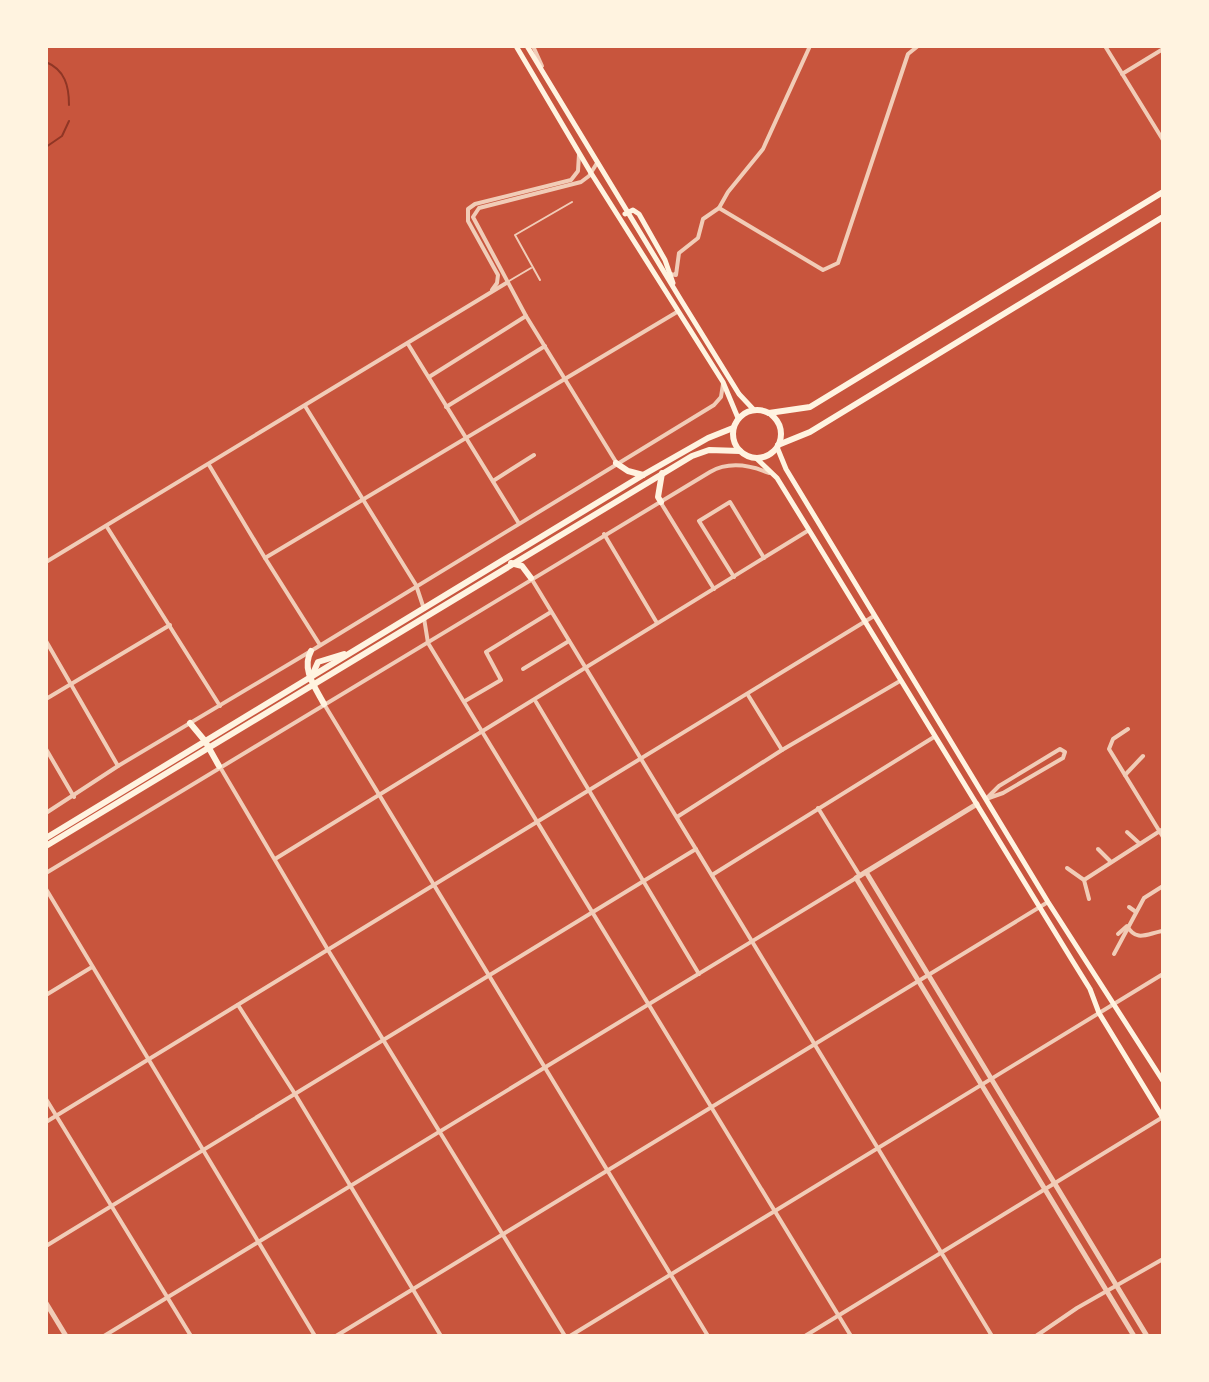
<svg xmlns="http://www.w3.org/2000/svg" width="1209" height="1382" font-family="'Fira Sans',sans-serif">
  <rect width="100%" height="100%" fill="#c8553d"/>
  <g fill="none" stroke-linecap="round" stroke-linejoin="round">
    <g stroke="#8f3625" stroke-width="2">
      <path d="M46,62C65,70 69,86 69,105"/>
      <polyline points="46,147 62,136 69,121"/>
    </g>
    <g stroke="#f1ccb7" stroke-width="2">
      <polyline points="540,280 515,235 572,202"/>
      <polyline points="509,281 531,268"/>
    </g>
    <g stroke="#f1ccb7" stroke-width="4">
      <polyline points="533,46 542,66"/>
      <polyline points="1105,46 1163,140"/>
      <polyline points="1122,74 1163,49"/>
      <polyline points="597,163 589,176 581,182 479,208 473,217 526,316 616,462"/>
      <polyline points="719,208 823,270 838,263 908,54 918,46"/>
      <polyline points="670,274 676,275 679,253 698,238 703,219 719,208 728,192 763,149 810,46"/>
      <polyline points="492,290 497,283 498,275 468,221 468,209 475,204 571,180 578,171 579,154"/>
      <polyline points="408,344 518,522"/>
      <polyline points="429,377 526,316"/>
      <polyline points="305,406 416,585 424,609"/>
      <polyline points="446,407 545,346"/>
      <polyline points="209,465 265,558 320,645"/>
      <polyline points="493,481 534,455"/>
      <polyline points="661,503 714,589"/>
      <polyline points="107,527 220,706"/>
      <polyline points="604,534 657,623"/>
      <polyline points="265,558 677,312"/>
      <polyline points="46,562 508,282"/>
      <polyline points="734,577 699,521 730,502 764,558"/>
      <polyline points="531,578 992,1336"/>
      <polyline points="424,618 428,643 851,1336"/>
      <polyline points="46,641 118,766"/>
      <polyline points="523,669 569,641"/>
      <polyline points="748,695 782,750"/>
      <polyline points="46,699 170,625"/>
      <polyline points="465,701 501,680 486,652 551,612"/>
      <polyline points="536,702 699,974"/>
      <polyline points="324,704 708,1336"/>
      <polyline points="1128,729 1113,739 1109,749 1163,837"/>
      <polyline points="46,749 74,797"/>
      <polygon points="1060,749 1065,752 1063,758 1003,793 986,799 999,786"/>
      <polyline points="220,767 328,950 565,1336"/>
      <polyline points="1125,775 1143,756"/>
      <polyline points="818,808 860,876"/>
      <polyline points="46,813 118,766 311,651 714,405 721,397 723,384"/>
      <polyline points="677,817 782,750 900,681"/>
      <polyline points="1127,832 1139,843"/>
      <polyline points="1098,849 1111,862"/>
      <polyline points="275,859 809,530"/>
      <polyline points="1067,868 1084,880 1089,899"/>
      <path d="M46,873L710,472C729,461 750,465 769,473"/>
      <polyline points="712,875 934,737"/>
      <polyline points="1084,880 1163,829"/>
      <polyline points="46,889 315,1336"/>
      <polyline points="1129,907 1136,912"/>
      <path d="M1118,934L1127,926C1137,943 1148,933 1163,931"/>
      <polyline points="1114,954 1144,898 1163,886"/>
      <polyline points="46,995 92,967"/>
      <polyline points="238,1005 295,1094 441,1336"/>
      <polyline points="46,1099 191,1336"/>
      <polyline points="46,1122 874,616"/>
      <polyline points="46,1246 696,849"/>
      <polyline points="104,1336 856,878"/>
      <polyline points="336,1336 1048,902"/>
      <polyline points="570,1336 1163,974"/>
      <polyline points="805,1336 1163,1117"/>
      <polyline points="1036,1336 1077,1308 1163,1259"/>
    </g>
    <g stroke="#f1ccb7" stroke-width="5">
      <polyline points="977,804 856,878 1134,1336"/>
      <polyline points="866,872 1147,1336"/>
      <polyline points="46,1303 66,1336"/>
    </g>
    <g stroke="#fff3e0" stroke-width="5">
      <polyline points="516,46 591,173 723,382 738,418"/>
      <polyline points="527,46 681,300 739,394 754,410"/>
      <polyline points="625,214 633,210 639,214 665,260 673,283"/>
      <polyline points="777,447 786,469 1048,902 1163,1081"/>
      <polyline points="756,458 777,478 809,530 1072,960 1090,989 1099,1013 1163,1118"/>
    </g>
    <g stroke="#fff3e0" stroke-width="6">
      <circle cx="757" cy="434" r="24"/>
      <polyline points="769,413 810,407 1163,192"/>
      <polyline points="778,445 810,432 1163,217"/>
      <polyline points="616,463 628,471 643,475"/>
      <polyline points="661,502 658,497 662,473"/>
      <polyline points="511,563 522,566 531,578"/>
      <path d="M311,651C301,669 315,687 324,704"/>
      <polyline points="311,678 318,662 344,654"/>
      <polyline points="190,723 205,741 219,766"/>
      <polyline points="46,838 643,475 708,438 733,428"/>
      <polyline points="46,846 692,456 709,450 740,451"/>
    </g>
  </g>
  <rect width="1209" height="1382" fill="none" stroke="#fff3e0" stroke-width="96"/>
</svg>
